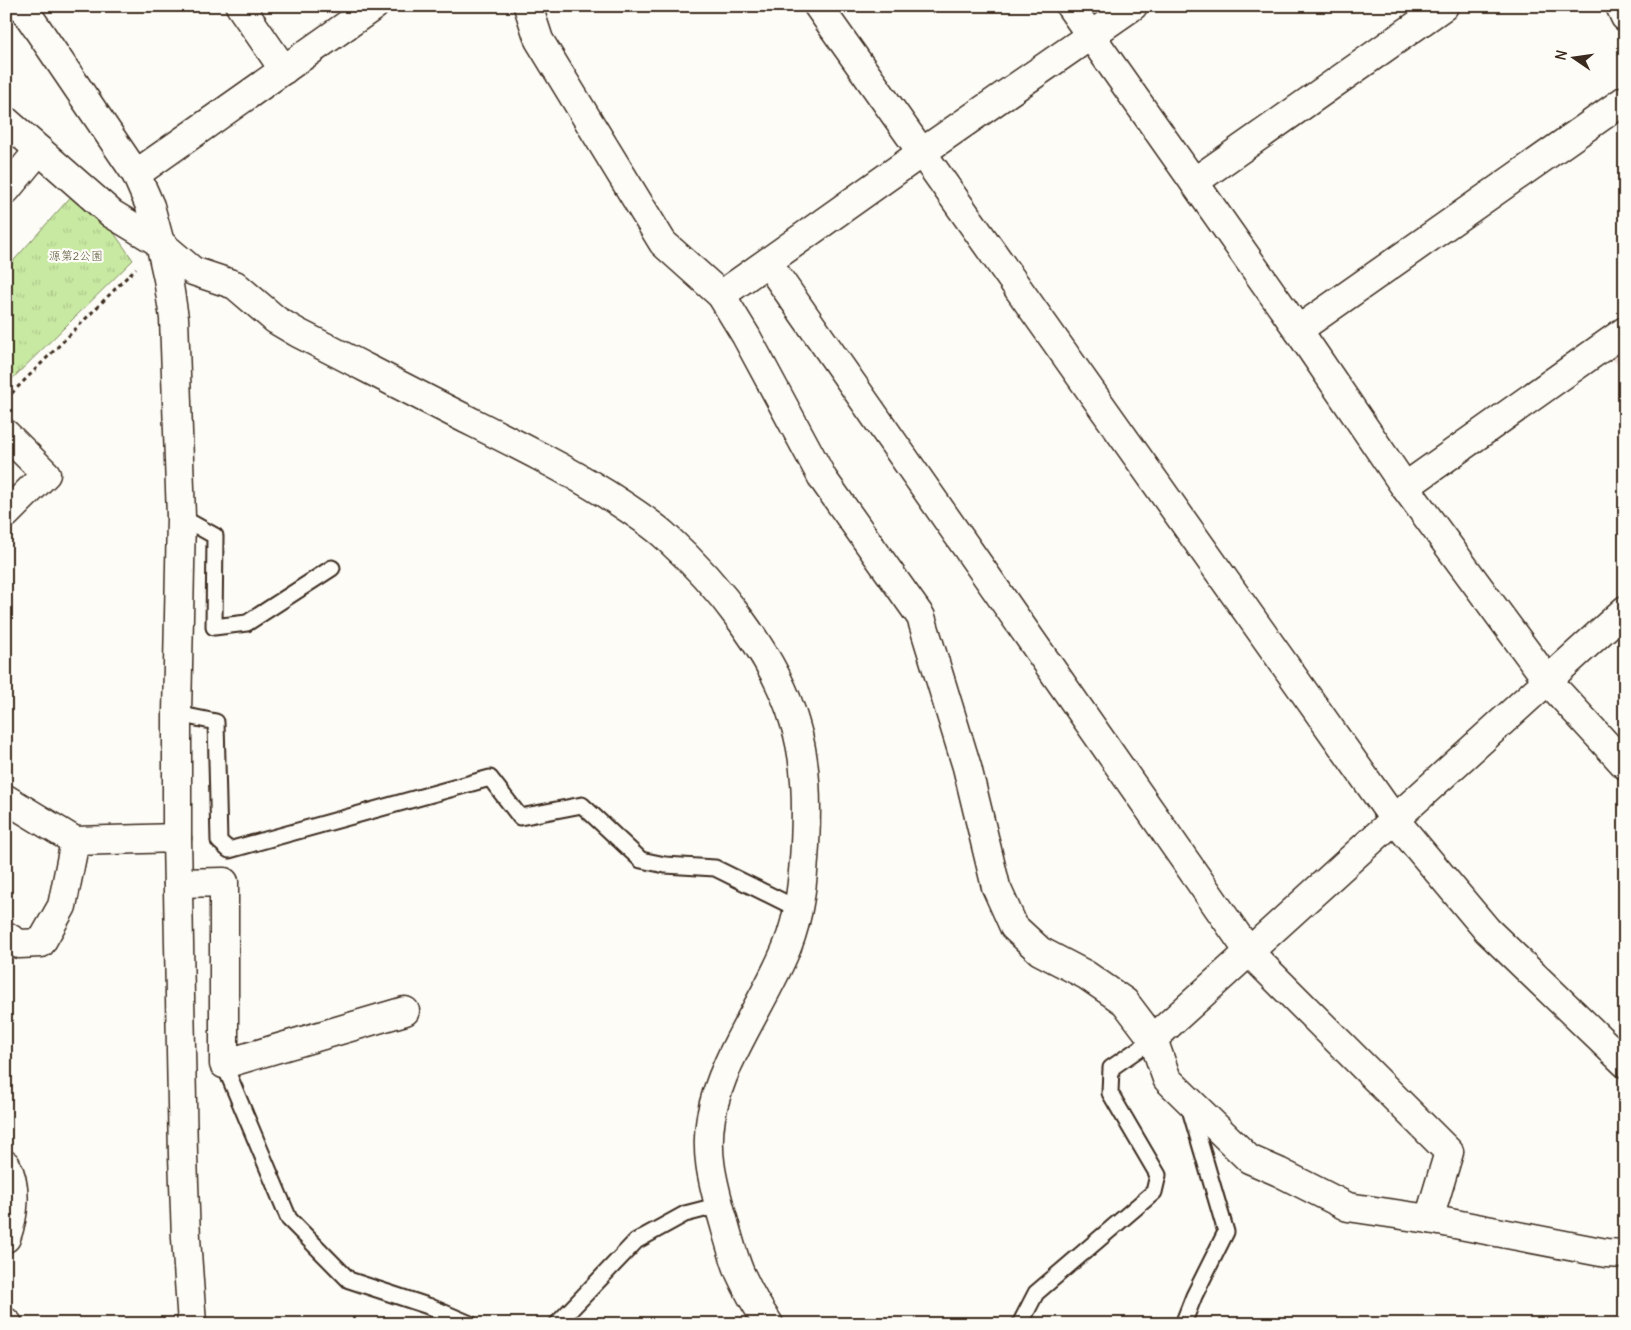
<svg xmlns="http://www.w3.org/2000/svg" width="1631" height="1330" font-family="Delius,'Klee One',sans-serif">
  <defs>
    <pattern id="park-tufts" width="24" height="20" patternUnits="userSpaceOnUse" patternTransform="scale(1.25)"><rect width="24" height="20" fill="#c8e9a2"/><path d="M3 7l-1-3M5 7V3M7 7l1-3M15 17l-1-3M17 17v-4M19 17l1-3" fill="none" stroke="#adc88b"/></pattern>
  </defs>
  <rect width="100%" height="100%" fill="#fdfcf7"/>
  <filter id="ink" filterUnits="userSpaceOnUse"><feTurbulence type="fractalNoise" baseFrequency=".02" numOctaves="2"/><feDisplacementMap in="SourceGraphic" scale="10" xChannelSelector="R" yChannelSelector="G"/><feConvolveMatrix kernelMatrix="1 2 1 2 8 2 1 2 1" color-interpolation-filters="sRGB"/></filter>
  <g filter="url(#ink)">
    <polygon fill="#f3e1db" points="1625,346 1625,373 1611,357"/>
    <polygon fill="url(#park-tufts)" stroke="#828a60" points="76,191 102,216 133,260 6,385 6,269"/>
    <g fill="none" stroke-linecap="round" stroke-linejoin="round">
      <defs>
        <g id="service">
          <polyline points="181,517 215,536 214,627 247,623 332,568"/>
          <polyline points="177,714 216,722 219,841 229,850 490,778 520,817 582,805 641,860 665,865 715,868 798,909"/>
          <polyline points="224,1064 289,1219 349,1280 428,1306 470,1324"/>
          <polyline points="557,1324 636,1241 685,1214 720,1205"/>
          <polyline points="1020,1324 1036,1293 1154,1192 1158,1175 1110,1093 1111,1068 1153,1039"/>
          <polyline points="1183,1324 1194,1296 1226,1232 1189,1106"/>
        </g>
        <g id="minor">
          <polyline points="240,6 284,70"/>
          <polyline points="528,6 539,40 663,243 721,295 746,336 823,479 921,617 967,767 996,887 1014,927 1040,951 1086,975 1125,1002 1153,1039 1167,1079 1249,1159 1279,1172 1348,1207 1429,1219 1606,1253 1625,1254"/>
          <polyline points="1070,6 1298,330 1405,487 1548,681 1625,765"/>
          <polyline points="1620,6 1625,17"/>
          <path d="M6,121L112,214L160,243L193,271L235,285L276,320L298,333C357,363 416,394 476,424C520,446 564,468 606,494C626,507 647,520 664,535C716,582 776,656 795,724C807,763 807,805 805,845C803,879 800,915 787,947C765,1002 721,1059 711,1117C705,1151 712,1179 721,1212C727,1232 732,1254 740,1273C748,1291 758,1308 769,1324"/>
          <polyline points="136,174 374,6"/>
          <polyline points="1194,182 1444,6"/>
          <polyline points="6,190 39,150"/>
          <polyline points="768,263 1249,952 1449,1152 1429,1219"/>
          <polyline points="721,295 921,153 1133,6"/>
          <polyline points="1298,330 1625,100"/>
          <polyline points="6,434 46,474 6,514"/>
          <polyline points="1405,487 1625,331"/>
          <polyline points="6,799 75,841 177,838"/>
          <polyline points="178,883 224,882 224,1064 405,1011"/>
          <polyline points="6,936 19,944 41,943 62,906 75,841"/>
          <polyline points="1153,1039 1625,610"/>
          <path d="M6,1165C18,1187 14,1216 6,1238"/>
          <polyline points="6,1322 8,1324"/>
        </g>
        <g id="tertiary">
          <polyline points="22,6 136,174 150,206 160,243 168,279 174,318 181,517 177,714 177,838 183,1156 186,1238 192,1324"/>
          <polyline points="818,6 1394,819 1487,930 1625,1063"/>
        </g>
      </defs>
      <use href="#service" stroke="#3b2a1e" stroke-width="19"/>
      <use href="#minor" stroke="#3b2a1e" stroke-width="31"/>
      <use href="#tertiary" stroke="#3b2a1e" stroke-width="31"/>
      <polyline stroke="#3b2a1e" stroke-width="3" stroke-dasharray="4 4" stroke-linecap="butt" points="6,399 136,268"/>
      <use href="#service" stroke="#fdfcf7" stroke-width="15"/>
      <use href="#minor" stroke="#fdfcf7" stroke-width="28"/>
      <use href="#tertiary" stroke="#fdfcf7" stroke-width="28"/>
    </g>
  </g>
  <g text-anchor="middle" dominant-baseline="central" stroke-width="4.5" stroke-linejoin="round" paint-order="stroke">
    <g font-size="12" fill="#5e5a3f" stroke="#fdfcf7">
      <text x="76" y="255">源第2公園</text>
    </g>
  </g>
  <rect width="1631" height="1330" fill="none" stroke="#fdfcf7" stroke-width="25"/>
  <rect x="12" y="12" width="1606" height="1305" fill="none" stroke="#3b2a1e" stroke-width="2" filter="url(#ink)"/>
  <g transform="translate(1574 58) rotate(283)" stroke="#fdfcf7" stroke-width="4" paint-order="stroke">
  <path d="M0-4L9 19L0 12L-9 19Z" fill="#3b2a1e"/>
  <text y="-8" font-size="14" font-weight="bold" text-anchor="middle" fill="#3b2a1e">N</text>
  </g>
</svg>
